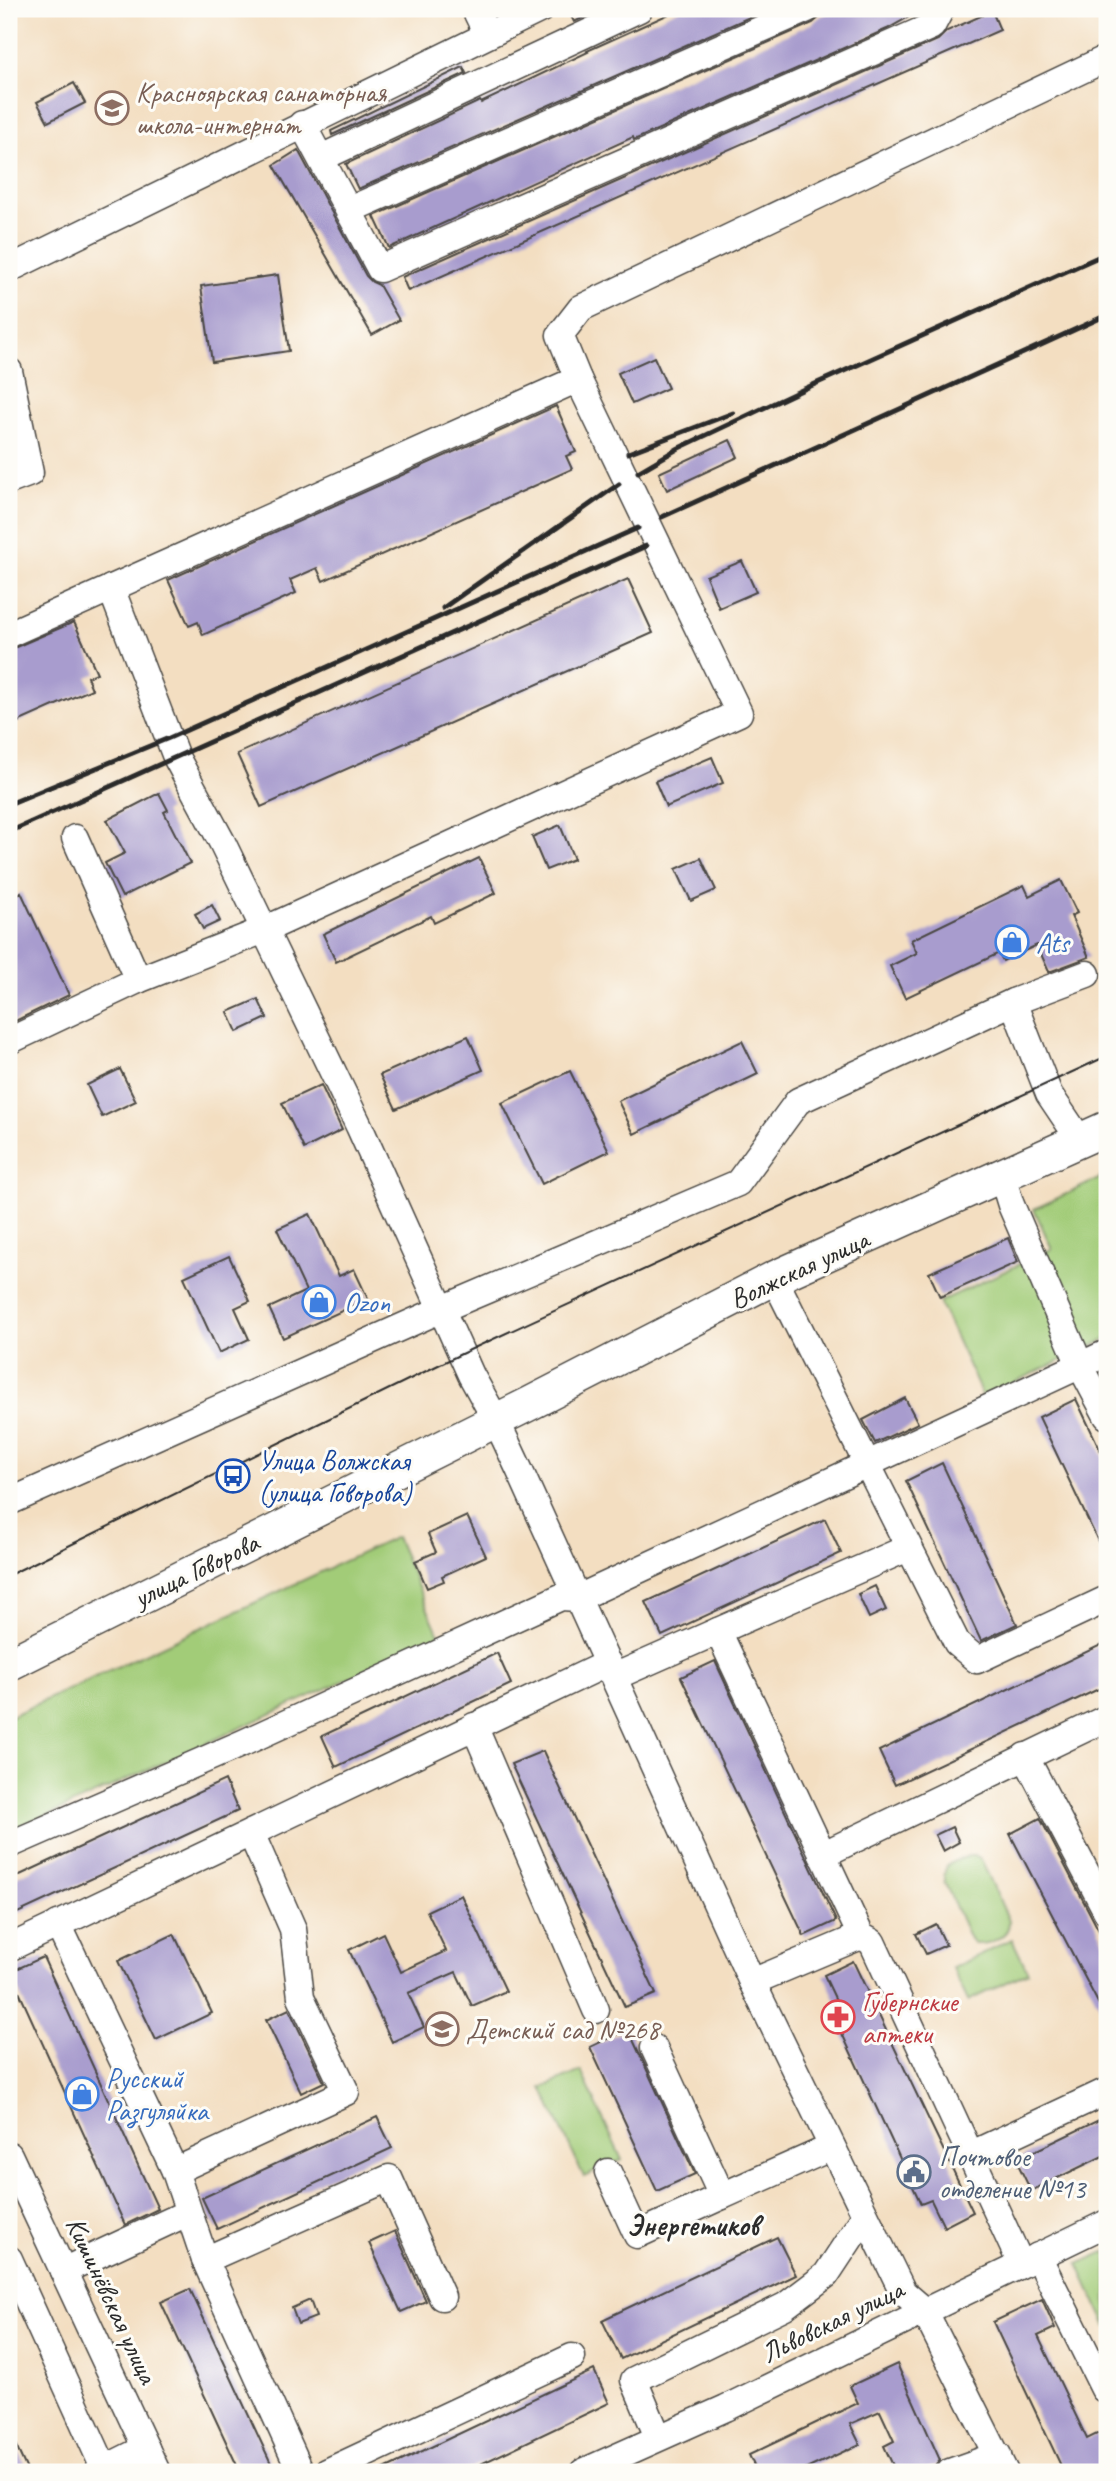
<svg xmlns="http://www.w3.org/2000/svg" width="1116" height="2481" font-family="Caveat,sans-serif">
  <rect width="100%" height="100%" fill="#fdfcf7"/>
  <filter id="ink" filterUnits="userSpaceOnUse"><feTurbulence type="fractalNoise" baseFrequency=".0143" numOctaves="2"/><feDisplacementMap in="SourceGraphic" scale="14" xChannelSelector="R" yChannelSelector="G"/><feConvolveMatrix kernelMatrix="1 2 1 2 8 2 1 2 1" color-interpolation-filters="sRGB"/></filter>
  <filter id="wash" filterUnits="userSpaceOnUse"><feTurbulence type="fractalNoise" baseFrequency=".00686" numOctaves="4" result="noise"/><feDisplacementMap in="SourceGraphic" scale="28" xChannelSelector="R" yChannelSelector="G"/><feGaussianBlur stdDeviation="1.57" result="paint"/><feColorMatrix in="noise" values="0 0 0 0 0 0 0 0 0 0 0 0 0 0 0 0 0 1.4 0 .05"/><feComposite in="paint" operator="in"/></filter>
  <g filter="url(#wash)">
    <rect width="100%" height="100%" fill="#f3dec1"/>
    <g fill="#a2cc78" stroke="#667c52" stroke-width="2">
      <polygon points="1107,1175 1107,1339 983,1397 939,1302 1052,1249 1034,1209"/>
      <polygon points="396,1537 440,1637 9,1833 9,1717"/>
      <path d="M969,1856H976L982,1861L1009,1921C1010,1937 989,1945 975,1944L970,1939L944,1881C943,1861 954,1862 969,1856Z"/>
      <polygon points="1012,1939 1028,1972 968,2001 952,1968"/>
      <polygon points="581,2071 622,2160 584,2177 542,2088"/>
      <polygon points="1107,2251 1107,2327 1078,2264"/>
    </g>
    <g id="blocks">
      <g fill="#a89cce">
        <polygon points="587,9 602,9 574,22 571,16"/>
        <polygon points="680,9 768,9 358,189 346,164 480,101 481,103 588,52 587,51"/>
        <polygon points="837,9 923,9 887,29 634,140 633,137 389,248 374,216 813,23 821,16"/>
        <polygon points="992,11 1000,30 408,291 402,277 938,40 947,31"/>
        <polygon points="463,67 466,73 332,135 331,131"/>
        <polygon points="74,83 85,103 48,122 37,102"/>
        <polygon points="298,150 366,276 372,282 379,285 399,320 372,335 274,165"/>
        <polygon points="278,275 289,351 212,362 201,286"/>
        <polygon points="654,357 668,388 632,404 618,373"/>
        <polygon points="556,406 576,452 566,456 572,469 323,581 317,568 290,580 296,593 203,635 198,622 189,626 168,580"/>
        <polygon points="730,440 738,457 667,490 659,473"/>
        <polygon points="742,561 756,592 719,608 706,576"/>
        <polygon points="628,579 653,633 261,807 237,754"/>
        <polygon points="74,622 97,673 87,677 92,689 9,726 9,650"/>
        <polygon points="712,757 723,783 666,807 655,781"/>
        <polygon points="159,793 168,810 164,812 190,863 122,897 105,863 125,853 107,820"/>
        <polygon points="560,825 574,859 546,870 532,837"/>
        <polygon points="479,858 496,893 434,923 431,916 336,962 323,934"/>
        <polygon points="701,858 716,890 691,901 676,869"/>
        <polygon points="1061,880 1077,913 1071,916 1089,957 1049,972 1037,945 1003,961 999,953 905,998 890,966 917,953 911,940 1024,885 1029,896"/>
        <polygon points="21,892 69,995 9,1024 9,904"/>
        <polygon points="212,905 220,921 203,929 195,914"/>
        <polygon points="258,999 267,1018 237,1032 228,1012"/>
        <polygon points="468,1036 483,1070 396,1109 380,1075"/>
        <polygon points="742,1041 758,1074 634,1134 618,1101"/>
        <polygon points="120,1069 136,1101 102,1117 87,1085"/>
        <polygon points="570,1071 609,1151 542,1184 502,1103"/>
        <polygon points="321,1085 342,1130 304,1149 282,1103"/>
        <polygon points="310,1214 339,1276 354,1269 368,1299 283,1338 269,1308 306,1291 277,1229"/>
        <polygon points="1008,1238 1018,1262 940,1297 929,1273"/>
        <polygon points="229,1256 250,1301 235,1308 249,1339 219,1353 184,1277"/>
        <polygon points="905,1398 918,1423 875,1443 863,1420"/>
        <polygon points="1076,1399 1107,1464 1107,1560 1039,1417"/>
        <polygon points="942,1463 1017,1624 981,1641 906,1481"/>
        <polygon points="467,1516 486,1556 442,1576 444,1581 427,1588 415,1561 436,1552 428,1534"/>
        <polygon points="825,1519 841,1553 662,1636 646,1602"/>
        <polygon points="875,1586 886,1610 869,1618 858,1594"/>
        <polygon points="1107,1642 1107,1685 895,1785 879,1751"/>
        <polygon points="497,1653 511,1684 336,1767 322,1736"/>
        <polygon points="715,1661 836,1921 804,1936 681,1677"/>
        <polygon points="543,1751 656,1994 625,2007 511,1764"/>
        <polygon points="225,1780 238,1811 9,1917 9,1880"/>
        <polygon points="1040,1818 1107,1946 1107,2020 1010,1834"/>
        <polygon points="952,1827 959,1842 943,1851 935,1835"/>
        <polygon points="461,1895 506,1991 472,2006 456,1972 408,1993 424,2027 392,2042 349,1950 383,1933 401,1972 446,1951 427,1911"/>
        <polygon points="936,1924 946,1945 926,1954 916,1934"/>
        <polygon points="174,1934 212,2013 156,2040 118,1961"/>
        <polygon points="43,1957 158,2209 125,2225 10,1972"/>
        <polygon points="853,1961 973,2212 944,2227 931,2200 921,2204 833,2014 841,2011 824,1975"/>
        <polygon points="289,2009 324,2082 301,2093 266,2020"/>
        <polygon points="628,2029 695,2174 657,2191 590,2047"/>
        <polygon points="1107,2116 1107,2154 1031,2191 1016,2160"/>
        <polygon points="377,2117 392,2148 217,2229 202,2198"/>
        <polygon points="395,2231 426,2301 401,2312 369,2243"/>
        <polygon points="777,2237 796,2275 621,2359 602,2320"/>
        <polygon points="190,2289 275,2472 240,2472 161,2302"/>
        <polygon points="1042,2299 1055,2328 1038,2336 1087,2439 1107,2429 1107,2465 1092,2472 1064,2472 993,2322"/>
        <polygon points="310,2300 316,2317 298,2324 292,2308"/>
        <polygon points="897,2364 940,2460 936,2465 921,2472 896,2472 884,2446 894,2441 880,2411 850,2424 860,2444 800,2472 757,2472 749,2455 858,2403 850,2386"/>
        <polygon points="594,2370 609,2403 464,2472 378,2472"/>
        <polygon points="9,2431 28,2472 9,2472"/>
      </g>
    </g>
  </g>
  <g filter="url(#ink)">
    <use href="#blocks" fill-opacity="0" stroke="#494642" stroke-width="2"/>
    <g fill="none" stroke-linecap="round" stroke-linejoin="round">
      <defs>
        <g id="minor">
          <polyline points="475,9 487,34"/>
          <polyline points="302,124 380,269 932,26 941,9"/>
          <polyline points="321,158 639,9"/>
          <polyline points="349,210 807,9"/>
          <polyline points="9,269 541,9"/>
          <polyline points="9,371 30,473 9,481"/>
          <polyline points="111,588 176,757 222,842 359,1126 471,1375 496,1420 519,1469 752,1982 903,2292 924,2310 1005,2472"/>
          <polyline points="9,634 578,379"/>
          <polyline points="75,838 138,980"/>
          <polyline points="1013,1002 1049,1094 1080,1140"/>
          <polyline points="9,1041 138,980 264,930 739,713 578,379 560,335 581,308 1107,58"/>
          <polyline points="1002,1176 1011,1205 1080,1365 1107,1416"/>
          <polyline points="774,1278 957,1643 977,1660 1107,1599"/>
          <polyline points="9,1502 442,1309 738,1183 798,1101 1013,1002 1087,974"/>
          <polyline points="718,1631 908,1548"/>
          <polyline points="614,1677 718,1631 861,1936 872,1942 1021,2264"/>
          <polyline points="474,1726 596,2010"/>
          <polyline points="1025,1756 1107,1912"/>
          <polyline points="9,1845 243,1743 561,1597 578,1598 1107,1353"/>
          <polyline points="822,1855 1107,1718"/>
          <polyline points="58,1924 175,2171 205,2260 301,2472"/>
          <polyline points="9,1948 608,1663"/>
          <polyline points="752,1982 861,1936"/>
          <polyline points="654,2048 722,2196 832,2147"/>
          <polyline points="9,2155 157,2472"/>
          <polyline points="970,2155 1107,2091"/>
          <polyline points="175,2171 346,2092 301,1997 293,1929 251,1833"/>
          <polyline points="608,2172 637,2235 722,2196"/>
          <polyline points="1038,2256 1104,2389"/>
          <polyline points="9,2259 104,2468"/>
          <polyline points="205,2260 389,2178 442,2297"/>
          <polyline points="63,2271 187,2213"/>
          <polyline points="658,2437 634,2380 785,2306 826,2275 865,2216"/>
          <polyline points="98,2472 146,2448"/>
          <polyline points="327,2472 572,2357"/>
          <polyline points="583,2472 726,2408 1107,2223"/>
          <polyline points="950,2472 998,2455"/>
        </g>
        <polyline id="major" points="9,1664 531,1403 774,1278 1107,1128"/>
      </defs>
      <use href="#minor" stroke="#494642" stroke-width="29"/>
      <use href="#major" stroke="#494642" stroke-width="36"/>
      <use href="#minor" stroke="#fff" stroke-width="26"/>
      <use href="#major" stroke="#fff" stroke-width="33"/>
      <polyline stroke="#2b2b2b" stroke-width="2" points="9,1575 461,1354 1107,1056"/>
      <g stroke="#2b2b2b" stroke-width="5">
        <polyline points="628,453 733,413"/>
        <polyline points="638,472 679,448 804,389 1107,253"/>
        <polyline points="662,517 1107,315"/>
        <polyline points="443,608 619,484"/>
        <polyline points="9,804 169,738 638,528"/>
        <polyline points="9,832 646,546"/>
      </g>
    </g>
  </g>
  <defs>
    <symbol id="school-ring" viewBox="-11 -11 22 22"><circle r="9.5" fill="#fdfcf7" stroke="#8d6e63" stroke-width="1.5"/><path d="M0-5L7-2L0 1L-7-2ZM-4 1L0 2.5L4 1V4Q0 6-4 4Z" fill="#8d6e63"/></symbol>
    <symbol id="shop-ring" viewBox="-11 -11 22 22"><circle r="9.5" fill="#fdfcf7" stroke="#3f7fe0" stroke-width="1.5"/><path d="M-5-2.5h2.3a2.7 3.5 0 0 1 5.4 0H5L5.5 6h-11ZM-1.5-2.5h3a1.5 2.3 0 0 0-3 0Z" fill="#3f7fe0"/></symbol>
    <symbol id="bus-ring" viewBox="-11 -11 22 22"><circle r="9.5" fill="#fdfcf7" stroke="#1a4fb4" stroke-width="1.5"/><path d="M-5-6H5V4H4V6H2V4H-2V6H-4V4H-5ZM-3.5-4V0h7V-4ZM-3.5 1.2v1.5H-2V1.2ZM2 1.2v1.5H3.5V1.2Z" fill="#1a4fb4"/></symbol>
    <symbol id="pharmacy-ring" viewBox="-11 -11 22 22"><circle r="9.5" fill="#fdfcf7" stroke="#e0444e" stroke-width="1.5"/><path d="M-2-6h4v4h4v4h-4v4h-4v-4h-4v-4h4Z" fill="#e0444e"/></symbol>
    <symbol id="civic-ring" viewBox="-11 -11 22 22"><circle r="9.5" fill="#fdfcf7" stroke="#5c6f8a" stroke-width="1.5"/><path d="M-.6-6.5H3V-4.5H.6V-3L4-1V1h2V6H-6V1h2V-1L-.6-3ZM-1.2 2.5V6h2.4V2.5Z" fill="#5c6f8a"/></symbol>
  </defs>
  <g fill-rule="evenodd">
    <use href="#school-ring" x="93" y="89" width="38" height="38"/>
    <use href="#shop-ring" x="993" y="923" width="38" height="38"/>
    <use href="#shop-ring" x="300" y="1283" width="38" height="38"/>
    <use href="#bus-ring" x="214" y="1457" width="38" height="38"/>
    <use href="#pharmacy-ring" x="819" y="1998" width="38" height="38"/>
    <use href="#school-ring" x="423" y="2010" width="38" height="38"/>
    <use href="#shop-ring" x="63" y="2075" width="38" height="38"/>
    <use href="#civic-ring" x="895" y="2153" width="38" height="38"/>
  </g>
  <g text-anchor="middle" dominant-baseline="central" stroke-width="6" stroke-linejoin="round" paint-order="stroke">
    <g font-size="28" fill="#785e54" stroke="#fdfcf7" text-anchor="start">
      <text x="136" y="92">Красноярская санаторная<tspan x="136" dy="32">школа-интернат</tspan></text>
      <text x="466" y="2029">Детский сад №268</text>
    </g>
    <g font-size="28" fill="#366cbe" stroke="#fdfcf7" text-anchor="start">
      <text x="1036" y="942">Ats</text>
      <text x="344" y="1302">Ozon</text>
      <text x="106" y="2078">Русский<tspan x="106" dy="32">Разгуляйка</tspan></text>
    </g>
    <g font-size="28" fill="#2b2b2b" stroke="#fdfcf7">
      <text transform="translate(799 1269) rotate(-25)">Волжская улица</text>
      <text transform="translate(196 1570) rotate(-26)">улица Говорова</text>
      <text transform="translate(112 2300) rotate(65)">Кишинёвская улица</text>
      <text transform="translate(832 2321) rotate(-26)">Львовская улица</text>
    </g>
    <g font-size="28" fill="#164399" stroke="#fdfcf7" text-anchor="start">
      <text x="258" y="1460">Улица Волжская<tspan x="258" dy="32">(улица Говорова)</tspan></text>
    </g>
    <g font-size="28" fill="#be3a42" stroke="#fdfcf7" text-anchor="start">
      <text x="862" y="2001">Губернские<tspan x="862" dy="32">аптеки</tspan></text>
    </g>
    <g font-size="28" fill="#4e5e75" stroke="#fdfcf7" text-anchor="start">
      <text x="939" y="2156">Почтовое<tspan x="939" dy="32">отделение №13</tspan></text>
    </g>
    <g font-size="30" font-weight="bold" fill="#2b2b2b" stroke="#fdfcf7">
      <text x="693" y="2225">Энергетиков</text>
    </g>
  </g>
  <rect width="1116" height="2481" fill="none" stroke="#fdfcf7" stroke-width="35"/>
</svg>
